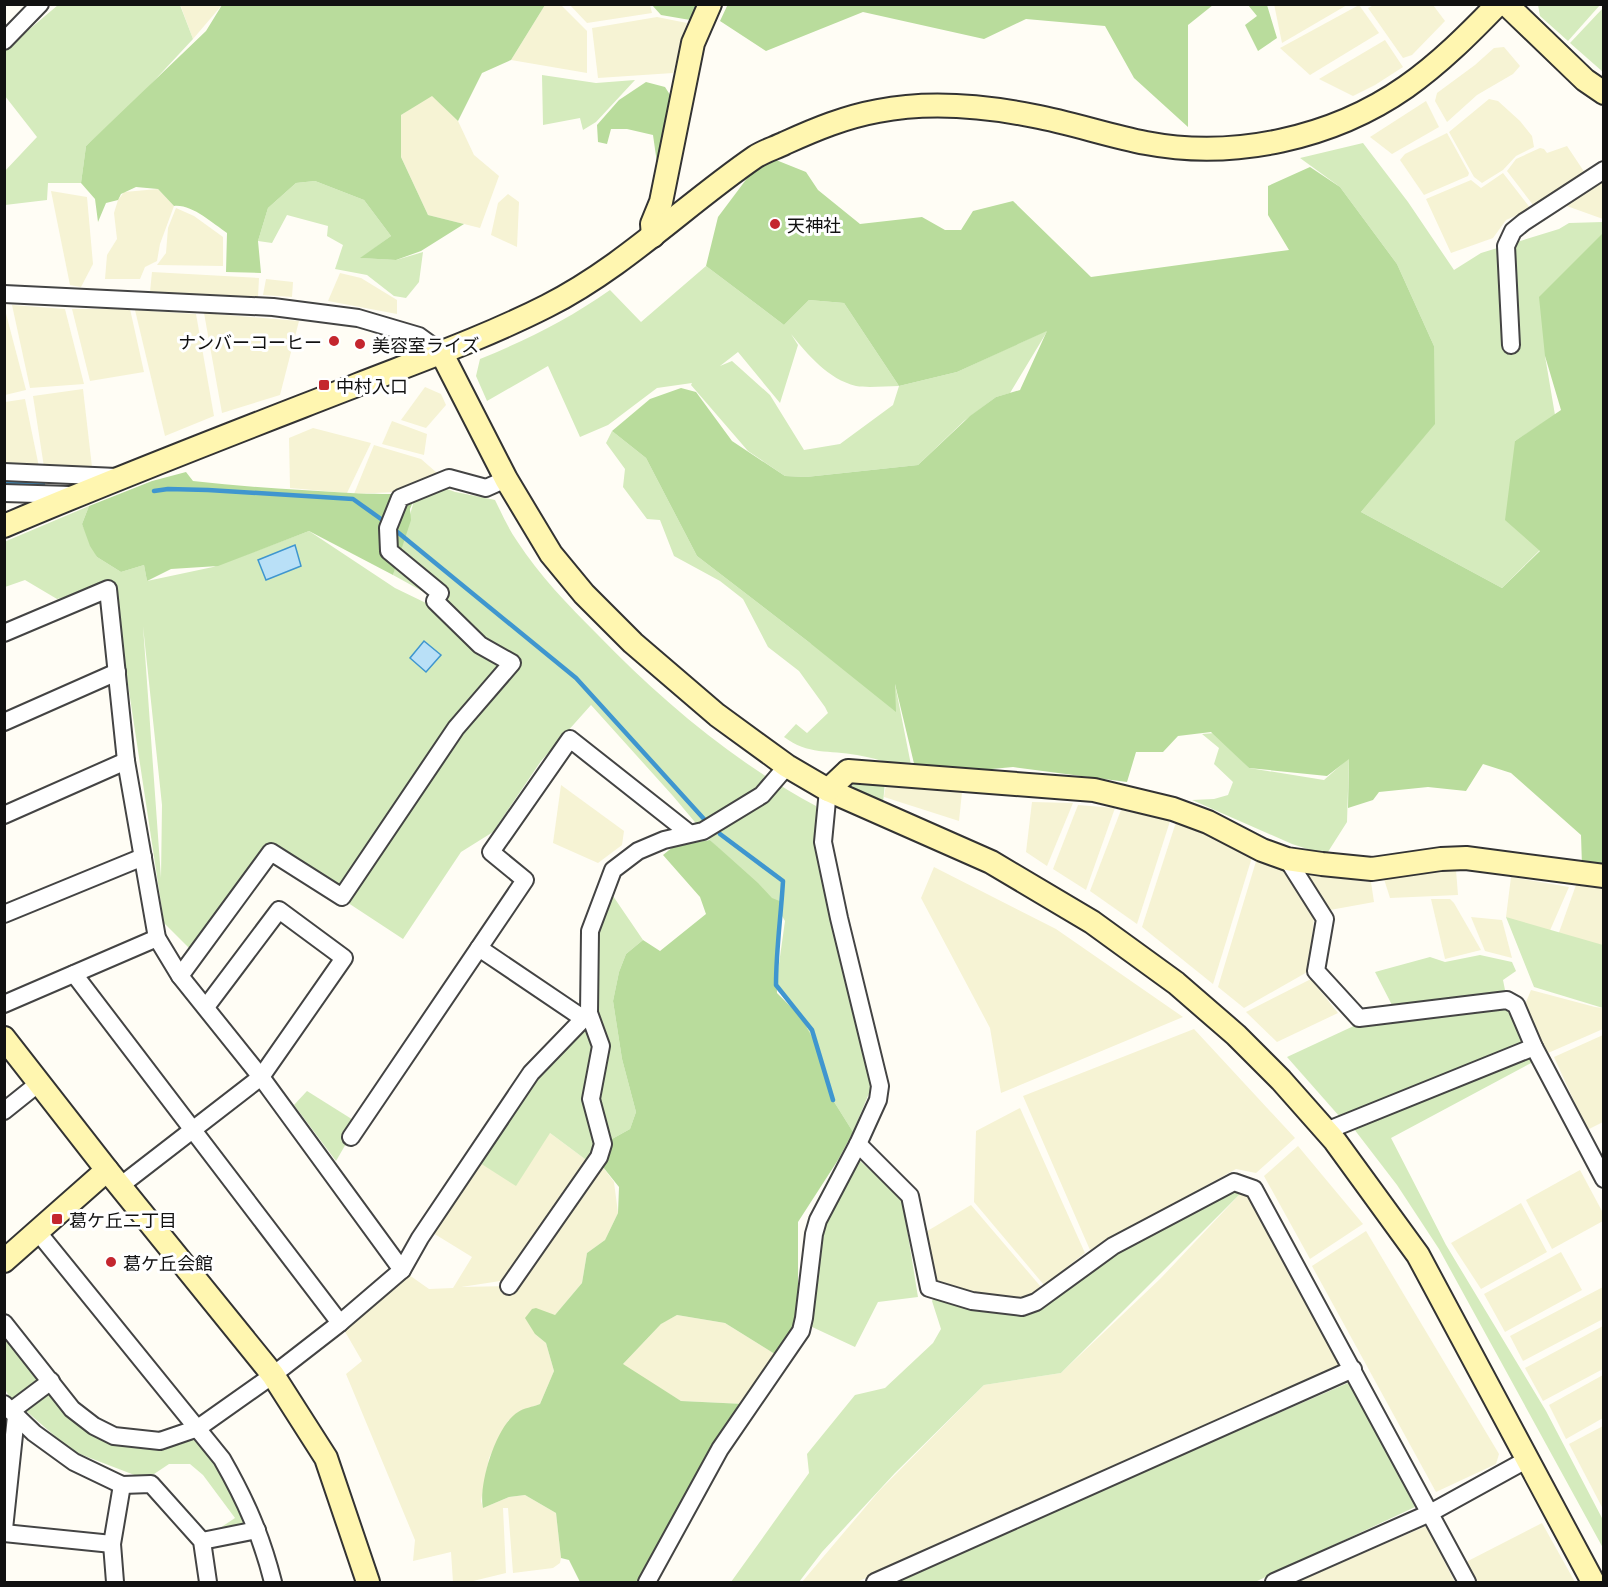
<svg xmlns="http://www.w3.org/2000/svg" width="1608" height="1587" font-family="Literata,'Noto Sans JP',serif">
  <rect width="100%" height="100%" fill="#fffdf5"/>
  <g fill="#f6f3d4">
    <polygon points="180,4 222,5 193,39"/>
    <polygon points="1274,4 1347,4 1347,5 1282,43"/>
    <polygon points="545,5 561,5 587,31 587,73 511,60"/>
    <polygon points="570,5 650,5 652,13 587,23"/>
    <polygon points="1359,5 1379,33 1310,75 1280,48"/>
    <polygon points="1374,5 1433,5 1445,21 1412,55 1403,58 1368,8"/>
    <polygon points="657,17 687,23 673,73 598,78 592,28"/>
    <polygon points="1385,40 1403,67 1375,85 1353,96 1319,79"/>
    <polygon points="1504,47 1520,66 1513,74 1477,95 1447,122 1435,101 1437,93 1475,65 1494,48"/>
    <polygon points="432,95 458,121 474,155 499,176 480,228 428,215 396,146 401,115"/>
    <polygon points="1489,99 1498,101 1520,121 1532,136 1534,147 1516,156 1503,170 1482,183 1474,177 1449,132"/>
    <polygon points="1426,101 1439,127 1392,154 1370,137"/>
    <polygon points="1447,133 1469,173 1468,176 1424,195 1400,160 1405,154"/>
    <polygon points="1567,146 1585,173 1573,186 1533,205 1507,171 1516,159 1540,148 1544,149 1547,153"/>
    <polygon points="1503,173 1531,209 1506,220 1493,238 1451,253 1426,199 1471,180 1481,188"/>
    <polygon points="1603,176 1603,219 1564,205"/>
    <polygon points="158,189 174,206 160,244 157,261 145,267 140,279 105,279 107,255 117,239 114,213 118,200 124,192"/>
    <polygon points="51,191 87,197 93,264 81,287 70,285"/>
    <polygon points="508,194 519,202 517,247 491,235 498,203"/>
    <polygon points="176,208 194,216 223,237 223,266 157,265 166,253 168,228"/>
    <polygon points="152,272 259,278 258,297 150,292"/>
    <polygon points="340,273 361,278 397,300 397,314 328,301"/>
    <polygon points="266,279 293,282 292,297 263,295"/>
    <polygon points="12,305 65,309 84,384 30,388"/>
    <polygon points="4,306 26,390 5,395 4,395"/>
    <polygon points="72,309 130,309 144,372 90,381"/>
    <polygon points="135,310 196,314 214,416 165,436"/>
    <polygon points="204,313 299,321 280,395 222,413"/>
    <polygon points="425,387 441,394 446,405 426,428 401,420"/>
    <polygon points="83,389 92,467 44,467 33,396"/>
    <polygon points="25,399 39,467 5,465 5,402"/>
    <polygon points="392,421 427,434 424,455 382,444"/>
    <polygon points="313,428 371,443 347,493 290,488 289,438"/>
    <polygon points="374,445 421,459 444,479 434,484 455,492 495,500 417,491 354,494"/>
    <polygon points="886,784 962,792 959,821 884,797"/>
    <polygon points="561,785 624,831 622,845 598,863 553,843"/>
    <polygon points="1032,802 1073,803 1047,866 1026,852"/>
    <polygon points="1078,805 1115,808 1086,890 1053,869"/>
    <polygon points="1121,810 1172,815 1137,924 1090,891"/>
    <polygon points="1177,819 1253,854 1213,984 1142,927"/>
    <polygon points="1257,858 1281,868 1314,917 1309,971 1244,1008 1218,987"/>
    <polygon points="934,867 1056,929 1183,1017 1001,1093 990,1028 921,898"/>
    <polygon points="1456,870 1458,895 1390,898 1384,879"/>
    <polygon points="1306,875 1371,882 1374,902 1330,910"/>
    <polygon points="1511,877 1569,887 1548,935 1506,917"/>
    <polygon points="1576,885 1603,887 1603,950 1557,938"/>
    <polygon points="1431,899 1450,899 1454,903 1481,950 1445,959"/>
    <polygon points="1471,917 1502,920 1512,958 1485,951"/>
    <polygon points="1311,979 1338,1013 1277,1042 1246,1012"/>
    <polygon points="1531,990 1595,1007 1603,1008 1603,1029 1548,1053 1524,1007"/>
    <polygon points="1194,1029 1295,1138 1256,1173 1236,1169 1090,1250 1023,1096"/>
    <polygon points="1603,1035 1603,1122 1587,1130 1554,1057"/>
    <polygon points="1020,1108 1085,1253 1044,1285 974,1202 976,1131"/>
    <polygon points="550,1133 589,1162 507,1280 461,1287 509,1286 599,1162 614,1182 618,1213 605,1240 587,1253 582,1283 555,1315 535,1334 546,1343 554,1371 540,1404 518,1412 508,1421 489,1458 481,1501 483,1508 509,1497 525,1495 556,1513 561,1558 560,1563 553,1568 513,1573 508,1508 503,1508 506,1573 469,1582 453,1582 451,1552 413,1561 415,1540 346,1374 362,1361 340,1323 402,1270 429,1289 453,1288 472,1257 433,1233 480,1163"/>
    <polygon points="1298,1146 1363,1224 1310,1259 1264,1176"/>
    <polygon points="1580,1170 1603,1213 1603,1221 1552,1249 1526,1200"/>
    <polygon points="1241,1193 1251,1198 1343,1366 857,1582 802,1582 879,1491 984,1385 1061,1373 1161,1278"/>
    <polygon points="1521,1203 1547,1252 1481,1289 1451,1243"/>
    <polygon points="971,1205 1047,1294 1037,1301 929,1288 924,1233"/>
    <polygon points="1366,1231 1499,1454 1496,1464 1436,1492 1312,1266"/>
    <polygon points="1561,1252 1582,1290 1505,1332 1484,1294"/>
    <polygon points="1603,1287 1603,1319 1523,1361 1510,1336"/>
    <polygon points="677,1315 725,1323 778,1356 744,1404 681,1401 622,1365 662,1323"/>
    <polygon points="1603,1326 1603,1369 1543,1401 1525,1368"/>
    <polygon points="1603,1375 1603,1418 1566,1439 1549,1405"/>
    <polygon points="1603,1426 1603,1509 1569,1444"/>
    <polygon points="1542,1523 1575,1582 1477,1582 1466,1562"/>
    <polygon points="1426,1526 1455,1582 1297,1582"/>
  </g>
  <g fill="#d5ebbd" fill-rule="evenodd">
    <polygon points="58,5 180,5 193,39 138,98 86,146 81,183 48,183 47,200 5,205 4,172 37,137 5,96 5,50"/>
    <polygon points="1538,5 1538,4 1600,5 1568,41 1540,16"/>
    <polygon points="1603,8 1603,72 1570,43"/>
    <polygon points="542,75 596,83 635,80 596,122 583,130 580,118 543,125"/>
    <polygon points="1363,143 1408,202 1454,270 1481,253 1559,229 1569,223 1603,222 1603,233 1545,356 1555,415 1515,441 1540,550 1502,588 1361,512 1429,430 1434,346 1397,264 1340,187 1300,158"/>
    <polygon points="315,181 364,200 391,236 361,258 396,260 423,252 419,282 406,298 394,296 367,275 335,269 343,245 327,236 328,226 287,215 272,243 258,241 268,208 296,183"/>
    <path d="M706,266L784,325L809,300L844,303L899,386L957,372L1048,330L1010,393L996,397L964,421L918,465L806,477L785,476L748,451L691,385L692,383L657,388L608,425L580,437L548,366L487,401L476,376L480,359C529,339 567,320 610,290L641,322ZM791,334C808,355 828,379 856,386C869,388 885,386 899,386L893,405L840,444L804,450L770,395L732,361L720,366L738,352L780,403L798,345Z"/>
    <path d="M612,431L646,458L697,556L810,643L894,679L912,770C894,765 875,758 857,755C829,750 808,755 784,737L796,724L807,733L828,713L825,707L799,671L768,647L743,599L720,581L674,556L660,520L647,519L623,487L625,469L606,443Z"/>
    <path d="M433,484L455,492L495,500C502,514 508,528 517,541C539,575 568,605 597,634C662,701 734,762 816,806L819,837L872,1086L853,1132L833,1100L806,1024L776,985L785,921L772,899L710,840L673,796L591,705L541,761L493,832L461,852L403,939L263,847L189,948L164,923L113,585L57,599L25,580L5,587L4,542L89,506L82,524L97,557L121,572L144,565L147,581L213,567L309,531L395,588L426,603L431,596L393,575L415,497ZM143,626L162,805L161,878Z"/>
    <polygon points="1215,733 1249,768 1324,780 1349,758 1347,822 1326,855 1292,844 1192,800 1214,799 1228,795 1233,782 1214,764 1219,748 1202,734"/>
    <polygon points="860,779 885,782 883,803 853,791 852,785"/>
    <polygon points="613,896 643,940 626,954 619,972 613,1001 622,1059 636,1112 630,1129 603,1144 589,1162 550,1133 516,1186 480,1163 537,1075 584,1019 590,939"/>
    <polygon points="1506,917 1603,945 1603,1008 1534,987"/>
    <polygon points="1480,955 1512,962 1516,971 1503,980 1506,995 1393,1007 1375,972 1430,957 1445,962"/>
    <polygon points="1502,1005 1515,1017 1524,1036 1521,1045 1340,1117 1287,1057 1358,1024"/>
    <polygon points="1526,1055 1533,1062 1391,1138 1446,1245 1546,1411 1603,1520 1603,1548 1439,1249 1397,1185 1354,1129"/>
    <polygon points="307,1091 358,1123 336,1161 294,1105"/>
    <polygon points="860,1161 902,1198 918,1297 878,1302 855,1347 810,1326 825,1226"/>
    <polygon points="1224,1191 1241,1193 1061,1373 984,1385 895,1473 822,1552 799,1582 731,1582 809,1473 807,1454 855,1395 885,1388 933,1343 941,1329 932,1301 936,1294 1006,1310 1087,1270"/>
    <polygon points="5,1334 40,1380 11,1400 5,1389"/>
    <polygon points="1350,1382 1415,1507 1255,1582 888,1582"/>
    <path d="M50,1390L117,1444L148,1449L192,1439C219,1455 233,1495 247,1522L236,1531L217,1530L235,1518L203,1475L190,1464H169L154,1474L137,1476L72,1451L25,1410Z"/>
  </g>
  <g fill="#b9dc9c">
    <polygon points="728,4 1213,4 1213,5 1188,25 1188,127 1134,78 1105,26 1026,19 984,39 863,12 766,51 720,21"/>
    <path d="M222,5H545L511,60L482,73L458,121L432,96L401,115V157L428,215L464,224L421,251L396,260L360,258L391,236L364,200L315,181L296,183L268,208L258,241L261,273L226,272L227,233C212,223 192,204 174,206L158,189L136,187L121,194L118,200L106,203L98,222L95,199L81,183L86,146L206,31Z"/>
    <polygon points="652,5 708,5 696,21 661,15"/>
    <polygon points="1248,5 1267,5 1277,38 1258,51 1245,25 1257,16"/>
    <polygon points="646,82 665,87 674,101 659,177 653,135 627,129 611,129 607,144 598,142 597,125 619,100"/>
    <polygon points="776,160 806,172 818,190 860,224 922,217 945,230 961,230 973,211 1013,201 1091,277 1289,250 1268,215 1268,186 1310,167 1340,187 1397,264 1434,346 1435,424 1361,512 1502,588 1540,551 1505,520 1515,441 1561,410 1545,356 1539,297 1603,233 1603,868 1582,866 1581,835 1511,773 1483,764 1466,791 1428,787 1379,792 1373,800 1348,808 1349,759 1327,776 1249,768 1211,732 1178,736 1163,752 1136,752 1127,782 1013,767 917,776 895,684 896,712 810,643 697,556 646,458 612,431 650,399 681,388 696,392 732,441 785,476 806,477 918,465 970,416 996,397 1020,390 1047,331 957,372 899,386 844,303 809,300 784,325 706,266 718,217 751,173"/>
    <path d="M186,472L193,481C245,487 298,490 350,493C373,495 392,492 415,497L410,509L411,520L393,575L309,531L218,566L171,569L147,581L144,565L121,572L97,557L90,546L82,524L89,506L152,481Z"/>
    <path d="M710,840L758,883L772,898L782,902L776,959L777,993L802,1018L819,1051L833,1100L853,1132L838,1160L798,1222V1300L792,1331L778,1356L725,1323L677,1315L661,1324L623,1364L681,1401L744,1404L737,1410L649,1582H580L569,1560L561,1558L556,1513L525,1495L509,1497L483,1508C478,1485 496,1425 518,1412C523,1408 533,1407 540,1404L554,1371L546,1343L535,1334L525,1318L532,1309L536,1308L555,1315L582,1283L587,1253L605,1240L618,1213L619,1187L599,1162L603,1144L630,1129L636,1112L622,1059L613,1001L619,972L626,954L643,940L660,951L706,914L700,897L663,855L674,846Z"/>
  </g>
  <g fill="#b9e0f7" stroke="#3f96cf" stroke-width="1.5">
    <polygon points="295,545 301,566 266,580 258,560"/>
    <polygon points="424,641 441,655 426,672 410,658"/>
  </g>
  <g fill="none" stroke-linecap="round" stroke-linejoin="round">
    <g stroke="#3f96cf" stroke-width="4.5">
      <polyline points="4,483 43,484"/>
      <polyline points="154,491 168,489 208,490 353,499 381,519"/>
      <polyline points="395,530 576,678 704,819"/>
      <path d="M720,834L783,881C781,916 776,950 776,985L812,1030L833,1100"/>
    </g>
    <defs>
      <g id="street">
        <polyline points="4,41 40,4"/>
        <polyline points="4,294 273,307 358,318 419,336 441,352"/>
        <polyline points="1511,345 1506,246 1513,231 1524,222 1604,170"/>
        <polyline points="4,472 117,477"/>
        <polyline points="4,493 71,495"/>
        <polyline points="4,633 108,589 126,761 157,938 180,976 261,1077 402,1270"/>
        <polyline points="4,722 117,672"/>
        <polyline points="4,815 126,761"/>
        <polyline points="1287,859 1325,919 1316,971 1359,1018 1507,1000 1516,1005 1534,1047 1604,1179"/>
        <polyline points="4,914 143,857"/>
        <polyline points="479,948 584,1019"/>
        <polyline points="74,974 340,1323"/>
        <polyline points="180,976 271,852 342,897 456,728 512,663 480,645 435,601 440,593 389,551 388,528 400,498 449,478 486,488 506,479"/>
        <polyline points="4,1004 157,938"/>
        <polyline points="4,1111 39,1083"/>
        <polyline points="1326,1131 1534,1047"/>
        <polyline points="351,1137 525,880 491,852 570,739 689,833"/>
        <polyline points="858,1144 910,1196 929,1288 972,1301 1022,1307 1036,1302 1113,1246 1234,1182 1254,1189 1467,1582"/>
        <polyline points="120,1186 261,1077 344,958 279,910 206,1007"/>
        <path d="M37,1231L222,1459C246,1501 261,1535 273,1582"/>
        <polyline points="509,1286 599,1157 603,1144 591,1099 601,1046 589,1013"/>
        <polyline points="4,1323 72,1409 94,1426 114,1436 160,1441 198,1428 273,1375 340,1323 402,1270 420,1238 531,1073 589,1013 590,931 613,870 638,851 664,840 703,831 762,795 787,766"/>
        <polyline points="4,1404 34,1433 74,1462 122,1485 151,1484 202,1541 208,1582"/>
        <polyline points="11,1411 51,1381"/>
        <polyline points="4,1529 16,1416"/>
        <polyline points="4,1533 112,1544"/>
        <polyline points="202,1541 257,1530"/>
        <polyline points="115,1582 112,1544 122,1485"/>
        <polyline points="647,1582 720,1449 801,1331 804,1318 814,1234 818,1220 858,1144 878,1100 880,1086 839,918 823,842 828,790"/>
        <polyline points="875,1582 1353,1369"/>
        <polyline points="1274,1582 1430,1513 1528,1459"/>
      </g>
      <g id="secondary">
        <polyline points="1506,4 1585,80 1604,93"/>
        <polyline points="653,236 652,224 661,202 693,43 710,4"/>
        <polyline points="441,352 506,479 551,554 584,594 633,643 717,715 787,766 828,790 991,862 1092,922 1176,983 1236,1035 1281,1080 1335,1141 1418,1255 1593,1582"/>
        <path d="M4,526C121,476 239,431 357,385C421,360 486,337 547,306C624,267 685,205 755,157C764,151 775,148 785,143C816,129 845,117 878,111C929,101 984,106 1034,116C1072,123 1109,136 1146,143C1234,160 1333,138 1406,87C1440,63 1469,34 1498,4"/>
        <polyline points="828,790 848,771 1094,790 1173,809 1208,822 1262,850 1287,859 1322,864 1372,869 1441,859 1466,858 1604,876"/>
        <polyline points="4,1038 107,1170 273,1375 326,1458 368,1582"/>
        <polyline points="4,1261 107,1170"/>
      </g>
    </defs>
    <use href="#street" stroke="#444" stroke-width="20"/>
    <use href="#secondary" stroke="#333" stroke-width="26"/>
    <use href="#street" stroke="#fff" stroke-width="16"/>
    <use href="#secondary" stroke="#fff6b0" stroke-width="22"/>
  </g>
  <g fill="#c4262e" stroke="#fff" stroke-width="2">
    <circle cx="775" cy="224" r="6"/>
    <circle cx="334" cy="341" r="6"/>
    <circle cx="360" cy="344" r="6"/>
    <rect x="318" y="379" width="12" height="12" rx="3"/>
    <rect x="51" y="1213" width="12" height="12" rx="3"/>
    <circle cx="111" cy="1262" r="6"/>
  </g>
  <g text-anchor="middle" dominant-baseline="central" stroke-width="6" stroke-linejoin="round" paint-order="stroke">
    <g font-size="18" fill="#111" stroke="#fff" text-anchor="start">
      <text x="787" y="224">天神社</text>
      <text x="322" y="341" text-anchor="end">ナンバーコーヒー</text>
      <text x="372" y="344">美容室ライズ</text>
      <text x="336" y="385">中村入口</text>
      <text x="69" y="1219">葛ケ丘二丁目</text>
      <text x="123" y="1262">葛ケ丘会館</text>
    </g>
  </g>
  <rect width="1608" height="1587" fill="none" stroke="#111111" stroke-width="12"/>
</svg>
